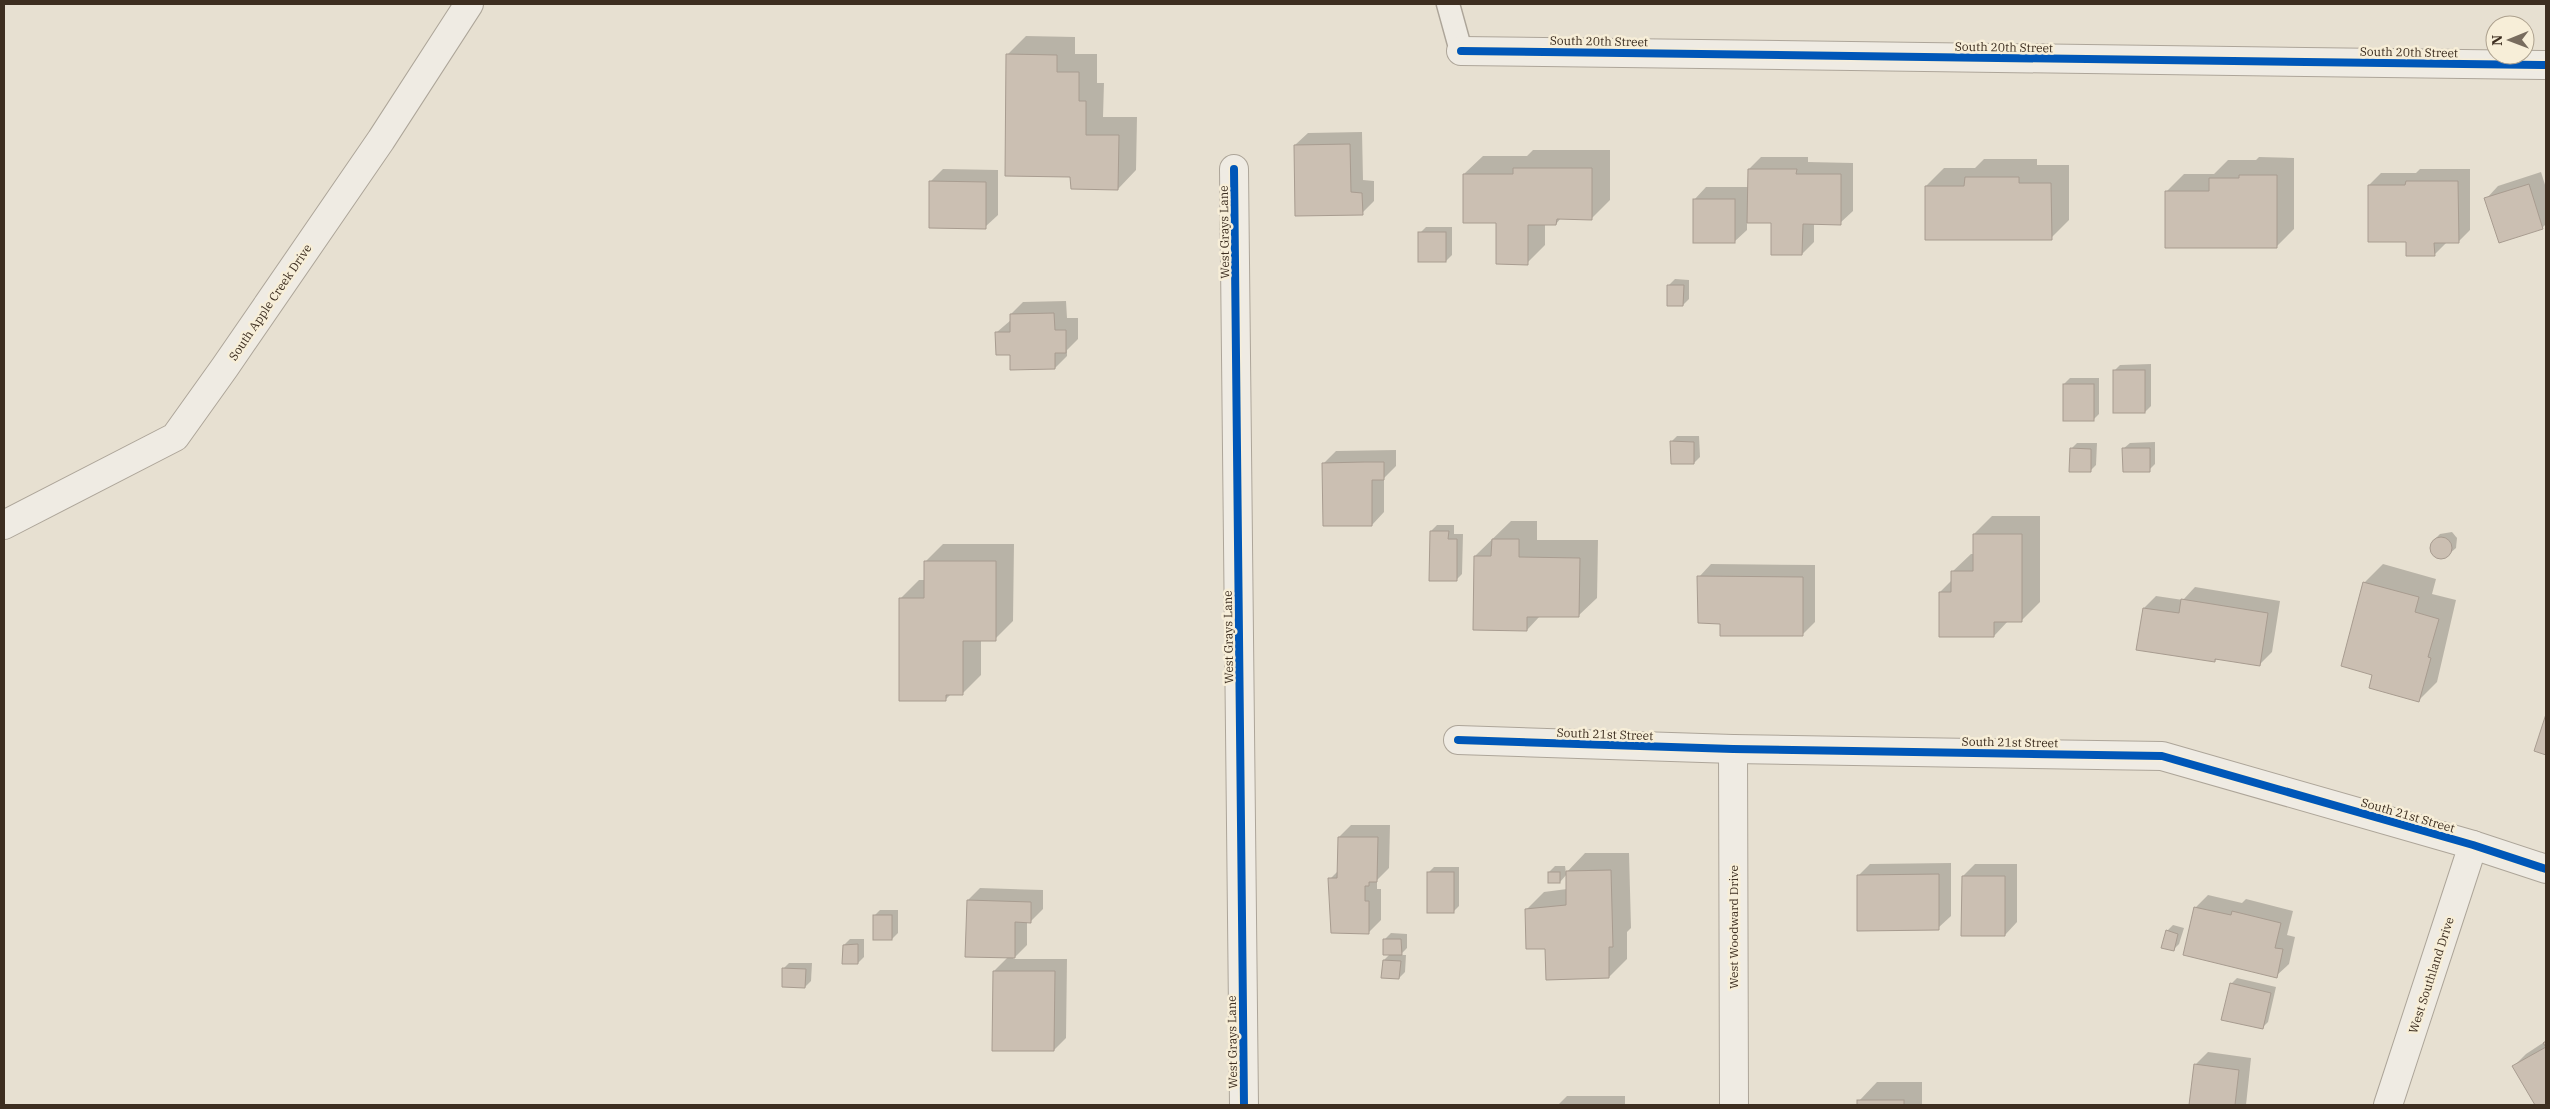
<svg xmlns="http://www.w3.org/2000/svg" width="2550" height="1109" font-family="'IBM Plex Serif',serif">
  <rect width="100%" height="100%" fill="#e7e0d1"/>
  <g fill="#0003">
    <polygon points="1026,36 1075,37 1075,54 1097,54 1097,83 1104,83 1103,117 1137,117 1136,170 1118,189 1072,176 1008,54"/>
    <polygon points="1362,132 1363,180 1374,181 1374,201 1362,213 1295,145 1308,133"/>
    <polygon points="1533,150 1610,150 1610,200 1592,218 1561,218 1556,224 1545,224 1545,245 1527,263 1464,174 1483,156 1527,156"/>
    <polygon points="1761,157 1808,157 1808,162 1853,163 1853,211 1840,223 1814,223 1814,242 1802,254 1772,222 1747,222 1747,230 1734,242 1694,200 1706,187 1748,187 1749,169"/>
    <polygon points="2259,157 2294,158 2294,229 2276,247 2166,192 2184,174 2214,174 2228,160 2256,160"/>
    <polygon points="1984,159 2037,159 2037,165 2069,165 2069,220 2051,238 1926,186 1944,168 1975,168"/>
    <polygon points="943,169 998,170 998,215 985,227 930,182"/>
    <polygon points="2420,169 2470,169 2470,230 2458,242 2447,242 2434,255 2407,241 2369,185 2381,173 2416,173"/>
    <polygon points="2541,172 2546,188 2546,224 2542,228 2486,199 2498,186"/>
    <polygon points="1426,227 1452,227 1452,255 1446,261 1420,233"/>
    <polygon points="1675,279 1689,280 1689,299 1683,305 1669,285"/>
    <polygon points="1066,301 1067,318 1078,318 1078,339 1067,350 1067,356 1055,368 1011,354 997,332 1011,320 1011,314 1023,302"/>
    <polygon points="2151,364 2151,406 2145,412 2114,371 2120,365"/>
    <polygon points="2070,378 2099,378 2099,414 2093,420 2064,384"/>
    <polygon points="1677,436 1699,436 1700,457 1694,463 1671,442"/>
    <polygon points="2155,442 2155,464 2149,470 2123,449 2130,443"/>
    <polygon points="2077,443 2097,443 2096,465 2090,471 2071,449"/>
    <polygon points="1396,450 1396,466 1384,478 1384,512 1372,525 1324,463 1336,451"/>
    <polygon points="1992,516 2040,516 2040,602 2022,620 2009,620 1994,636 1940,592 1952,580 1952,572 1971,554 1974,554 1974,534"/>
    <polygon points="1511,521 1537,521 1537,540 1598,540 1597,598 1578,616 1540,616 1527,630 1475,556"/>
    <polygon points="1437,525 1454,525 1454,534 1463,534 1462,574 1456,580 1431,531"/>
    <polygon points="2452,532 2457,538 2456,548 2449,554 2438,557 2433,554 2431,547 2434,540 2440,534"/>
    <polygon points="943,544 1014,544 1013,621 995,639 981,639 981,675 962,694 951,694 945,700 901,598 919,580 925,580 925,562"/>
    <polygon points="1711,564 1815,565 1815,622 1802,635 1722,622 1699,577"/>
    <polygon points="2383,564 2436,579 2432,594 2456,600 2437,682 2419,700 2364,583"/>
    <polygon points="2195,587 2280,601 2272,652 2260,664 2217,658 2215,661 2144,608 2156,596 2183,600"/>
    <polygon points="1351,825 1390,825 1389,868 1377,880 1377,889 1381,889 1381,920 1369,932 1330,879 1339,870 1339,837"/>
    <polygon points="1585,853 1629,853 1631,928 1627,932 1627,959 1609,977 1547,947 1526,910 1544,892 1567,889 1567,874 1560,882 1549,872 1555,866 1565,866 1566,873"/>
    <polygon points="1951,863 1951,916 1938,928 1858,876 1870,864"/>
    <polygon points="1975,864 2017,864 2017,922 2005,935 1963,876"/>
    <polygon points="1434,867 1459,867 1459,906 1453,912 1428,873"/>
    <polygon points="980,888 1043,890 1043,909 1030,922 1027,922 1027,945 1013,959 1067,959 1066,1038 1054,1050 994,971 1008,957 968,900"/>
    <polygon points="2208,895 2242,903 2246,899 2293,911 2287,935 2295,937 2289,964 2276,976 2184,954 2196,907"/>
    <polygon points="880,910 898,910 898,933 892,939 874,916"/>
    <polygon points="2173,925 2184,928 2179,944 2173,950 2167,931"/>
    <polygon points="1391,933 1407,934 1407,948 1400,955 1406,955 1405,972 1399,978 1384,960 1390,954 1385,939"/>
    <polygon points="850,939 864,939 864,957 858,963 844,945"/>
    <polygon points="789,963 812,963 811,981 805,987 783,969"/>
    <polygon points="2237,978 2276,987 2268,1022 2262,1028 2231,984"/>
    <polygon points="2546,1041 2546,1105 2537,1105 2514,1066 2526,1054"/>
    <polygon points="2208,1052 2251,1058 2246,1105 2190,1105 2195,1065"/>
    <polygon points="1877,1082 1922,1082 1922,1105 1859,1105 1859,1101"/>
    <polygon points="1567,1096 1625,1096 1625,1105 1558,1105"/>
  </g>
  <g fill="#cbbfb2" stroke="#a89c90">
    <polygon points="1006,54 1057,55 1057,72 1079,72 1079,101 1086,101 1086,135 1119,135 1118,190 1071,189 1070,177 1005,176"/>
    <polygon points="1350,144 1351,192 1362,193 1363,215 1295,216 1294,145"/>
    <polygon points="1513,168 1592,168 1592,220 1557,219 1556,225 1528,225 1528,265 1496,264 1496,223 1463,223 1463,174 1513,174"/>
    <polygon points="1748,169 1797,169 1796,174 1841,174 1841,225 1803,224 1802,255 1771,255 1771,223 1747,223"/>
    <polygon points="2239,175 2277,175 2277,248 2165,248 2165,191 2209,191 2209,178 2239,178"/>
    <polygon points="1965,177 2019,177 2019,183 2051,183 2052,240 1925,240 1925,186 1964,186"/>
    <polygon points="929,181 986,182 986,229 929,228"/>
    <polygon points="2406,181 2458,181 2459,243 2434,243 2435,256 2406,256 2406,242 2368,242 2368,185 2405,185"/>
    <polygon points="2529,184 2543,229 2499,243 2484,198"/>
    <rect x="1693" y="199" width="42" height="44"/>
    <rect x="1418" y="232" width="28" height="30"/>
    <polygon points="1667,285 1684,285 1683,306 1667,306"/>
    <polygon points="1054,313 1055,330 1066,330 1066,353 1055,353 1055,369 1010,370 1010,355 996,355 995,332 1010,332 1010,314"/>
    <rect x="2113" y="370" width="32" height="43"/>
    <rect x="2063" y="384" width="31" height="37"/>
    <polygon points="1670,441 1694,442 1694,464 1671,464"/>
    <polygon points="2070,448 2091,449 2091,472 2069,472"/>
    <polygon points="2122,448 2150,448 2150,472 2123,472"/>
    <polygon points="1364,462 1384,462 1384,480 1372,480 1372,526 1323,526 1322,463"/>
    <polygon points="1430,531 1449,531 1448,539 1457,539 1457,581 1429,581"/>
    <polygon points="1973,534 2022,534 2022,622 1994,622 1994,637 1939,637 1939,592 1951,592 1951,571 1973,571"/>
    <circle cx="2441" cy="548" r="11"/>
    <polygon points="1492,539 1519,539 1519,557 1580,558 1579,617 1527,617 1527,631 1473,630 1474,556 1491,556"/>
    <polygon points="924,561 996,561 996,641 963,641 963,695 946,695 946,701 899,701 899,598 924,598"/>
    <polygon points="1697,576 1803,577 1803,636 1720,636 1720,624 1698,623"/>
    <polygon points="2363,582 2419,597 2415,612 2439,619 2428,657 2431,658 2419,702 2369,688 2372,675 2341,666"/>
    <polygon points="2181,599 2268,613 2260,666 2215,659 2215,662 2136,650 2143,608 2179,613"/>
    <polygon points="2546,714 2546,755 2534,751"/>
    <polygon points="1338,837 1378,837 1377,882 1369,882 1369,886 1365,886 1365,901 1369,901 1369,934 1331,933 1328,878 1337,878"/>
    <polygon points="1611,870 1613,947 1609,947 1609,978 1546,980 1545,949 1526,949 1525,909 1566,905 1566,871"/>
    <rect x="1427" y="872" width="27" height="41"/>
    <rect x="1548" y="872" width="12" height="11"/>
    <polygon points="1939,874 1939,930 1857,931 1857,875"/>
    <polygon points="1962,876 2005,876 2005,936 1961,936"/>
    <polygon points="967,900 1031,902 1031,923 1015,922 1015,958 965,957"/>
    <polygon points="2194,907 2231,915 2232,911 2281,923 2275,948 2283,949 2277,978 2183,955"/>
    <rect x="873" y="915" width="19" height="25"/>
    <polygon points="2166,930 2178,934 2174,951 2161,948"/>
    <polygon points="1383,939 1401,939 1402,955 1383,955"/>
    <polygon points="858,944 858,964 842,964 843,945"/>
    <polygon points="1383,960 1401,961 1399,979 1381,978"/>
    <polygon points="782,968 806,969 805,988 782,987"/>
    <polygon points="993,971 1055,971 1054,1051 992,1051"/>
    <polygon points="2230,983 2271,993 2263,1029 2221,1020"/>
    <polygon points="2546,1041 2546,1105 2535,1105 2512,1066 2546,1047 2543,1043"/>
    <polygon points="2194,1064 2239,1070 2235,1105 2189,1105"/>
    <rect x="1857" y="1100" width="47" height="5"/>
  </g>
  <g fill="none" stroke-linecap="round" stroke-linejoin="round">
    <defs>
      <polyline id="service" points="1448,4 1461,51"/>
      <g id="minor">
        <polyline points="1461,51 2546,65"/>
        <polyline points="1234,169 1244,1105"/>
        <polyline points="4,525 175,437 225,367 381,140 469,4"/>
        <polyline points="1458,740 1733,749 2162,756 2473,845 2546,869"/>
        <polyline points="1733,749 1734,1105"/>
        <polyline points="2388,1105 2473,845"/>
      </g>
    </defs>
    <use href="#service" stroke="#ada599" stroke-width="25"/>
    <use href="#minor" stroke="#ada599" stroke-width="30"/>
    <use href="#service" stroke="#efebe3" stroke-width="22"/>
    <use href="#minor" stroke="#efebe3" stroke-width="28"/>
    <defs>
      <g id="cycleway">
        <polyline points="1461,51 2546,65"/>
        <polyline points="1234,169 1244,1105"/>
        <polyline points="1458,740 1733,749 2162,756 2473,845 2546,869"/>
      </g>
    </defs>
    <use href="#cycleway" stroke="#f7eed8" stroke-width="11"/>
    <use href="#cycleway" stroke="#0057b8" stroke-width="8"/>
  </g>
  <g text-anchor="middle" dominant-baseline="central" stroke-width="5" stroke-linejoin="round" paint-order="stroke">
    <g font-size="12" fill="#3d2e20" stroke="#f7eed8">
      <text transform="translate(1599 41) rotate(1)">South 20th Street</text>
      <text transform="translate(2004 47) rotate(1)">South 20th Street</text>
      <text transform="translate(2409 52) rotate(1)">South 20th Street</text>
      <text transform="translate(1224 232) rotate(-91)">West Grays Lane</text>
      <text transform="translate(270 302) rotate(-56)">South Apple Creek Drive</text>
      <text transform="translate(1228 637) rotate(-91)">West Grays Lane</text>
      <text transform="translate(1605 734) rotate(2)">South 21st Street</text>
      <text transform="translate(2010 742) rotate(1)">South 21st Street</text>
      <text transform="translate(2408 815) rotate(16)">South 21st Street</text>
      <text transform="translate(1733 927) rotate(-90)">West Woodward Drive</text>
      <text transform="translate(2431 975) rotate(-72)">West Southland Drive</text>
      <text transform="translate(1232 1042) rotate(-91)">West Grays Lane</text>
    </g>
  </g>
  <rect width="2550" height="1109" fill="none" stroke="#3d2e20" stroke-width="10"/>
  <g transform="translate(2510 40) rotate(269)"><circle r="24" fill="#f7eed8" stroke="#ada18e"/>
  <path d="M0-4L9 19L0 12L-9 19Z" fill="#786c5e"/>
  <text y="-8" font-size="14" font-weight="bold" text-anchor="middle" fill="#3d2e20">N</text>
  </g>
</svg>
